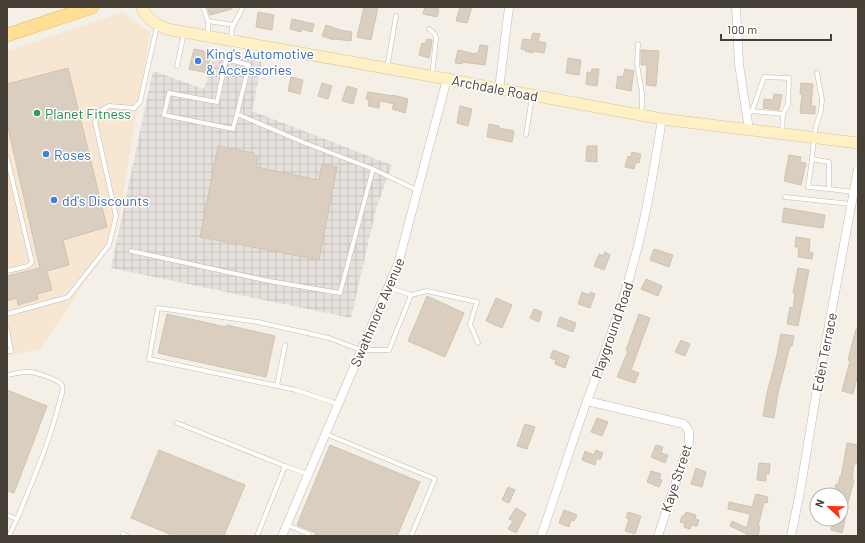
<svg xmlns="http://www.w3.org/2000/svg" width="865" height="543" font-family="Barlow,sans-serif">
  <defs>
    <pattern id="industrial-grid" width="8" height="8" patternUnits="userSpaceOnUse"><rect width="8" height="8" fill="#e6e1dc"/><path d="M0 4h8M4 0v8" fill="none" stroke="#c7c2bd"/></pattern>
  </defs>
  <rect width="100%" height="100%" fill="#f4f0e7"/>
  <polygon fill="#f7e6d1" points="123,12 150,33 121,208 113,240 40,349 7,357 7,51"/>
  <polygon fill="url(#industrial-grid)" points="215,52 262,62 252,111 392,165 376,209 351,318 111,268 153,71 204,89"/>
  <g fill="#d9cebf" stroke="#d1c3af">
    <polygon points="207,7 232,7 232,9 210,15"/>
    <polygon points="364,7 378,7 371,40 357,37"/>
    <polygon points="425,7 439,9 437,17 423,14"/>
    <polygon points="460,7 472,7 467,23 456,21"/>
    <polygon points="258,12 274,15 272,30 256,27"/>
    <polygon points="292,19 314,24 312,32 302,29 301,32 290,29"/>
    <polygon points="326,25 340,30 352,32 351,41 335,39 334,40 322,36"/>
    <polygon points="533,33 540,34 538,41 546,43 544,53 533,51 533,53 525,51 526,50 521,49 523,39 531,40"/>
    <polygon points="427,39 432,40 431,48 429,58 419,55 422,43 425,44"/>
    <polygon points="480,45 488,46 485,65 462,62 462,64 455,63 458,50 475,54 475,53 478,53"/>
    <polygon points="194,49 204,51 203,52 211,54 207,73 189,69"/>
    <polygon points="641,50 659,51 656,86 646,85 647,65 641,65"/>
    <polygon points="568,58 581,60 579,75 566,73"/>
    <polygon points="68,68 107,227 63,240 69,265 47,271 52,290 37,294 38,299 18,305 17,298 7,301 7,276 40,268 7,123 7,84"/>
    <polygon points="592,69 599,69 597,86 586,84 587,72 591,73"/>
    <polygon points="625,69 634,71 631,91 616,88 618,76 623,77"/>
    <polygon points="291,77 303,80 300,94 288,91"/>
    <polygon points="322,83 332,86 328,99 318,96"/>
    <polygon points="801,83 813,84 811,106 815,106 815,114 800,113 802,94 800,94"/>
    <polygon points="347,86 357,89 353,104 342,101"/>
    <polygon points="368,92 393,96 393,95 408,99 405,113 392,109 394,104 386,102 380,101 379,108 368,106 369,100 366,99"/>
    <polygon points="774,94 782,95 779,110 763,108 764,99 773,100"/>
    <polygon points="460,106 472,109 468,126 457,123"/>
    <polygon points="489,124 499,126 499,128 514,131 512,142 487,137"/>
    <polygon points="218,146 254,153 253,156 258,156 256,167 319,180 322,164 337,167 319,260 200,237"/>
    <polygon points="587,146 597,146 597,162 586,161"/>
    <polygon points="632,152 641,154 639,163 636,162 634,169 625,167 628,156 631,157"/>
    <polygon points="789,155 801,157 800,162 806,163 801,185 784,181"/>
    <polygon points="784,208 825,215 823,228 782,222"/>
    <polygon points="796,237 810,239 809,252 813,253 812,259 798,257 799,247 795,247"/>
    <polygon points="654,249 673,255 669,267 650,260"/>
    <polygon points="605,252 610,255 604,270 594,266 599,254 603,256"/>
    <polygon points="798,268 809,270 798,326 787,324 790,307 793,308 795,293 793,293"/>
    <polygon points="646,279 662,286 658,296 641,289"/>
    <polygon points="582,292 589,295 590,292 595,294 590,308 578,304"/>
    <polygon points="427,296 464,313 445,357 408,341"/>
    <polygon points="496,298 512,305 502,328 486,321"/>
    <polygon points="534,309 542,312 539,322 530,318"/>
    <polygon points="167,314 226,327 227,325 275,336 266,377 158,353"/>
    <polygon points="639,314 650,318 631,370 639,373 635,383 617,377 628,351 626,350"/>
    <polygon points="560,317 576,323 573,332 557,326"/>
    <polygon points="856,329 858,329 858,374 853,394 842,391 850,361 848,360"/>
    <polygon points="781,334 794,336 792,346 790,346 778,393 774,418 763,416 767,393 777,355"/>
    <polygon points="681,340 690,344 685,356 675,352"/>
    <polygon points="553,350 569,356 565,368 555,364 556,360 550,358"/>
    <polygon points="7,390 47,406 14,493 7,491"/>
    <polygon points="597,418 608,422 602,436 591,432"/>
    <polygon points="525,424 535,427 527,449 517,446"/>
    <polygon points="847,443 858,445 858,455 856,464 854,464 852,479 854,480 846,511 847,511 842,533 831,530 834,519 841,519 841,495 836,495 837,492 834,491 836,484 838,485 840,476 841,477"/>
    <polygon points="330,445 420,482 397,536 314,536 316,533 297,525"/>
    <polygon points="656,445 663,447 661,453 668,455 665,463 651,457"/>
    <polygon points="159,450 245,485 224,536 174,536 131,518"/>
    <polygon points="596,450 603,453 600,460 597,458 595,465 582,460 585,451 594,455"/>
    <polygon points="759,463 770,464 769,474 766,474 766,481 757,480"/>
    <polygon points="696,468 706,472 702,487 691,484"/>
    <polygon points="651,471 661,474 659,479 662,480 659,487 647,482"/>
    <polygon points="508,487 515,490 509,503 502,500"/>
    <polygon points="756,494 768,497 767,503 764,502 758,527 760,527 758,536 746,536 747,534 730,526 732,521 747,528 750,514 728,509 729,502 752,507"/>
    <polygon points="516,508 526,514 516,533 508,529 513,521 509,519"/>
    <polygon points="564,510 577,515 574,521 571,520 569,527 559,523"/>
    <polygon points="628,512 641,516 635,534 625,531 629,519 626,518"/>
    <polygon points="686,512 696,515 695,519 699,520 697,526 691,525 690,529 684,527 685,523 680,522 682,516 684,516"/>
  </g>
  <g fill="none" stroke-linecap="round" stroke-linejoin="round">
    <defs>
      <g id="service">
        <polyline points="203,7 208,21 208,36"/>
        <polyline points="208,21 234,25"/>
        <path d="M429,29C433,32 435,33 436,38L432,76"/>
        <polyline points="231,40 232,28 243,7"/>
        <polyline points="638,44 637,64 642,93 642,105 641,115"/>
        <polyline points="177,66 184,33"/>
        <polyline points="387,68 396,16"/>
        <polyline points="752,111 764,77 789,78 788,104 783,114"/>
        <polyline points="750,112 752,111 783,114 782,134"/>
        <polyline points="237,114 233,129 164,115 169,93 217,102 226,59 249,65 237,114 305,143 373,169 417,190"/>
        <polyline points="526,135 532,96"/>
        <polyline points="7,158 32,262 28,266 7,271"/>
        <polyline points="812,159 814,138 816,126 821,111 822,100 817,73"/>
        <polyline points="829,189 829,162 812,159 808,187 829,189 853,192"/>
        <polyline points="785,197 851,204"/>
        <polyline points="131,251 269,281 340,293 373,169"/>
        <polyline points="388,287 411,295 427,291 477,302 470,324 478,343"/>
        <polyline points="7,314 68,297 109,245 116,216 95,122 100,111 109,106 134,108 140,102 157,26"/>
        <polyline points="7,329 11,351 7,351"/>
        <path d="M7,375C15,374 24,371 31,372C38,373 59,380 62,385C64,390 61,396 60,400C50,441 33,480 17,519"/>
        <polyline points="277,386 285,345"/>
        <polyline points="338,404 296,390 149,359 158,308 258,322 329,338 361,350 389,350 411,295"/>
        <polyline points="177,423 285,466"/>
        <polyline points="326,434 435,479 411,536"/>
        <polyline points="7,515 17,519 9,536"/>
        <polyline points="287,525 309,534 308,536"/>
        <polyline points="123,534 127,536"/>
        <polyline points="257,536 285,466 308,474"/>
      </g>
      <g id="minor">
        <polyline points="736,7 739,64 749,130"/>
        <polyline points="499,89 509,7"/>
        <polyline points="587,401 684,424 689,431 689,443 658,536"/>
        <polyline points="282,536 398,264 447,79"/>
        <path d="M541,536C557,491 571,445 587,401C603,357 620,313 632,268C646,219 654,169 662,119"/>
        <polyline points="791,536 800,492 816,395 858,169"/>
      </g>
      <path id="secondary" d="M142,7C145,18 158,25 167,29L447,79L499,89L662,119L858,143"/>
      <polyline id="primary" points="7,35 92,7"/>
    </defs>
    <use href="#service" stroke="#c3baac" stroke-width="5"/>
    <use href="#minor" stroke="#c3baac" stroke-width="9"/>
    <use href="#secondary" stroke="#d9c597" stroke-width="12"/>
    <use href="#primary" stroke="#e8bc61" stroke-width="14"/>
    <use href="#service" stroke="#fff" stroke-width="4"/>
    <use href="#minor" stroke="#fff" stroke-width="8"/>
    <use href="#secondary" stroke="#fff0c6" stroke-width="11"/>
    <use href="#primary" stroke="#ffde95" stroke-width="13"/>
  </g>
  <g fill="#3f7fe0" stroke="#fff" stroke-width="1.5">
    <circle cx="198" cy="61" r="4"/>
    <circle cx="46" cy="154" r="4"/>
    <circle cx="54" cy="200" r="4"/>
  </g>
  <circle fill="#2e9e5b" stroke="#fff" stroke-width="1.5" cx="37" cy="113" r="4"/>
  <g text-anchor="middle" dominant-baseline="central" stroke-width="3" stroke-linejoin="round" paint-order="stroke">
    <g font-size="14" fill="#366cbe" stroke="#fff" text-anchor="start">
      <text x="206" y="53">King's Automotive<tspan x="206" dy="16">&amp; Accessories</tspan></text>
      <text x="54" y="154">Roses</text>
      <text x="62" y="200">dd's Discounts</text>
    </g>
    <g font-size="14" fill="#474036" stroke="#fff">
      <text transform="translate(495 88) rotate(11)">Archdale Road</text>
      <text transform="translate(377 312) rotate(-67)">Swathmore Avenue</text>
      <text transform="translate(612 330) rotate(-71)">Playground Road</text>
      <text transform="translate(824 352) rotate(-79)">Eden Terrace</text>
      <text transform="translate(676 478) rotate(-72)">Kaye Street</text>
    </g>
    <g font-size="14" fill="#27864d" stroke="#fff" text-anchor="start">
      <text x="45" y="113">Planet Fitness</text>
    </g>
  </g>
  <rect width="865" height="543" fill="none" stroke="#474036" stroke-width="16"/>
  <g transform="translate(829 507) rotate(292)"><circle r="19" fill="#ffffff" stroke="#b5b3af"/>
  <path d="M0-3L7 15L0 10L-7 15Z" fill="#ff3113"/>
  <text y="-6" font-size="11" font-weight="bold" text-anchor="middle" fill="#474036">N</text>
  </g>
  <path d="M721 34v6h110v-6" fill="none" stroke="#474036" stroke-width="2"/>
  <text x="727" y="34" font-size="12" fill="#474036" stroke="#ffffff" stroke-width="3" paint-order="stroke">100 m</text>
</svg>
